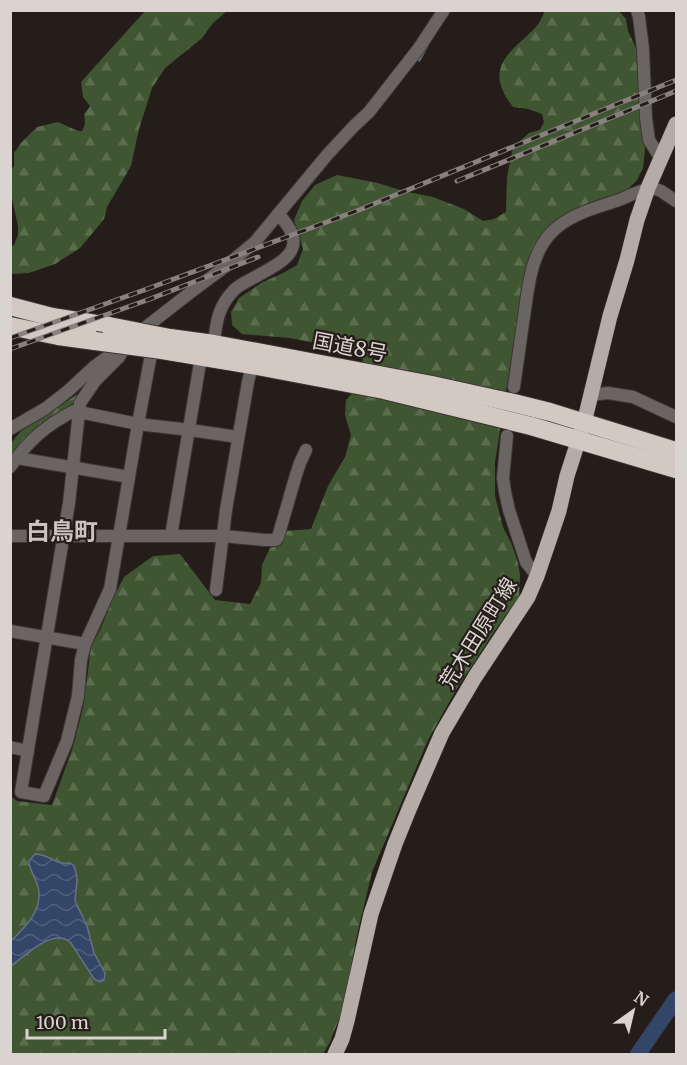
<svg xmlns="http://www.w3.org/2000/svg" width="687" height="1065" font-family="Merriweather,'Noto Sans JP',serif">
  <defs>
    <pattern id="forest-firs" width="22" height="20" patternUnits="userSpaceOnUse" patternTransform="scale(1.5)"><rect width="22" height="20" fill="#405632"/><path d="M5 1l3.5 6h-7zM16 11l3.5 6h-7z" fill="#5b6d4f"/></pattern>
    <pattern id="water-waves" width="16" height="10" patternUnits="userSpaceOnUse" patternTransform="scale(1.5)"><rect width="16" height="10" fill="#344668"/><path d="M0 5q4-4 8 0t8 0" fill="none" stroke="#51607d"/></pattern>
  </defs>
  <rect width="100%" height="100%" fill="#251d19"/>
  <g fill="url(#forest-firs)">
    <path d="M146,10L227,11L213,23L201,39L165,68L152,88L139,129L131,166L107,207L104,219L96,229L80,248L55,264L29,273L11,274V247L14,245L18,235V226L11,194V171L14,166V153L21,143L37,127L58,122L78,131H82C86,125 85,121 84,114L90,106L83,97L81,82Z"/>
    <path d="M545,11H619L626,19L628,31L637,50L645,150L643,168L637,180L626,191L591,202L567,214L549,227L539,238L525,271L495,462V496L503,527L512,545L518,563L520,575L519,597L494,632L456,690L428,740L372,872L357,935L343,1009L330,1042L323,1054H11L10,796L17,801L52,805L73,747L83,708L88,671L91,646L101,628L112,600L124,577L153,556L180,554L215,600L250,604L261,583L262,565L270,548L282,542L285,531L311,529L328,486L345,457L351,435L345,415L346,400L361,384L363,355L348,346L325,345L290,338L242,334L232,325L231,312L239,298L261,283L283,273L297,265L303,249L294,220L302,201L315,185L337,175L378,183L403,191L433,197L464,209L483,221L494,219L506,212L507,177L513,147L529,133L540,130L544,122L542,114L528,109L513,107C510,102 505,97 503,91C490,63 515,48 533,30C539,25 542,17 545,11Z"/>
    <polygon points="81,392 69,409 11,462 11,443 21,431"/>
  </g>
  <path fill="url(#water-waves)" stroke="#667188" stroke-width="1.5" d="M35,854C49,854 57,866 70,863L74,866L76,873L77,880L75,901L87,926L94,953L105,973L104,980L100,982L94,979L71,943C54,926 25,956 11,966V941C24,928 41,913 39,891C38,882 31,873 29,863V861Z"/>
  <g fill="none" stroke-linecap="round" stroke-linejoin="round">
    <polyline stroke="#667188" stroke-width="3" points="419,60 427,46"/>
    <polyline stroke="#344668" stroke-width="16" points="638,1054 676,999"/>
    <defs>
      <g id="minor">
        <polyline points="637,10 639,17 643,49 646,118 649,140 661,159"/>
        <polyline points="137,334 191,292 226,266 255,242 327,155 354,126 369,112 419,48 444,10"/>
        <polyline points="127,343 119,357 95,381 80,403 69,503 21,792 44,796 67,741 78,696 81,660 85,644 110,589 138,424 152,349"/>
        <path d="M214,344C216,322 218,306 235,289C241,284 248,281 255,277C286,260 311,248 278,214"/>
        <path d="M514,387C517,366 520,344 523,323C528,293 529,255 552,232C569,215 592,209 613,202C628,198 646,184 661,191C666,194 671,198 676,201"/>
        <polyline points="590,395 608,393 633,397 676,417"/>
        <polyline points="10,429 46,408 68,391 95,366 121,347"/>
        <polyline points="507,436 503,478 505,492 509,510 526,562 537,576"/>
        <polyline points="17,458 129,477"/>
        <path d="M10,467C28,441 46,425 74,411L138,424L190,430L238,437"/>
        <polyline points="10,536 223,536 265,540 276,540 278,537 296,475 300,463 306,450"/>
        <polyline points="171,536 201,357"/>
        <polyline points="216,590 226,510 248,382 252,365"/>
        <polyline points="10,631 85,644"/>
        <polyline points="10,747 28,751"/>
      </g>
      <polyline id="major" points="335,1054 342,1039 347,1021 371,914 395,844 410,807 442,733 475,677 528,597 537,576 559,511 567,476 584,423 610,316 627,260 637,220 648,188 676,124"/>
      <g id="highway">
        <polyline points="10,306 52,317 109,326"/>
        <polyline points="10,326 58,336 95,341"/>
        <polyline points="170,338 214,344 432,385 514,403 550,412 676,451"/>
        <polyline points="162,350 252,365 384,390 531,426 676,469"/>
      </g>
    </defs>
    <use href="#minor" stroke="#3e3733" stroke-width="14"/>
    <use href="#major" stroke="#3e3733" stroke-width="16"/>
    <use href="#highway" stroke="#3e3733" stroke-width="20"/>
    <use href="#minor" stroke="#6a6563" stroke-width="12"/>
    <use href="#major" stroke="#b5aca8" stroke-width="15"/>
    <use href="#highway" stroke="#d4c8c3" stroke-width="18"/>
    <defs>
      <g id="rail">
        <polyline points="457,181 676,91"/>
        <polyline points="10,338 147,289 359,210 676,80"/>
        <polyline points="10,349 150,299 258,257"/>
      </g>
    </defs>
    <use href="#rail" stroke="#88817e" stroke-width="5"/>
    <use href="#rail" stroke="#251d19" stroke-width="3" stroke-dasharray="9" stroke-linecap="butt"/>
    <defs>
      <g id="highway-bridge">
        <polyline points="109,326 170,338"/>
        <polyline points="95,341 162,350"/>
      </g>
    </defs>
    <use href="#highway-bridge" stroke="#3e3733" stroke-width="20" stroke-linecap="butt"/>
    <use href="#highway-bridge" stroke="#d4c8c3" stroke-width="18"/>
  </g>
  <g text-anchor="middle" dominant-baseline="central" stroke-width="4.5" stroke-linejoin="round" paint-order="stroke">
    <g font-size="21" fill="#dad4d1" stroke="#251d19">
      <text transform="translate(350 347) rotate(11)">国道8号</text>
      <text transform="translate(478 633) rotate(-58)">荒木田原町線</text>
    </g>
    <g font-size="24" font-weight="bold" fill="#cdc2bd" stroke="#251d19">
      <text x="62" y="531">白鳥町</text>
    </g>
  </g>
  <rect width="687" height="1065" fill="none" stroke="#dad4d1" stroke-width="24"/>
  <g transform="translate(633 1011) rotate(34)" stroke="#251d19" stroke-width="4.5" paint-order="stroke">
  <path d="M0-4.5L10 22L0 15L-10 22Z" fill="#dad4d1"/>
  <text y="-9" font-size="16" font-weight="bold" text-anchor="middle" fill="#dad4d1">N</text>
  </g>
  <path d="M27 1029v9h138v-9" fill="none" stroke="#dad4d1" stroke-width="3"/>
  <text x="36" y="1029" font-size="18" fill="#dad4d1" stroke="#251d19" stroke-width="4.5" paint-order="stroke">100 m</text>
</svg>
